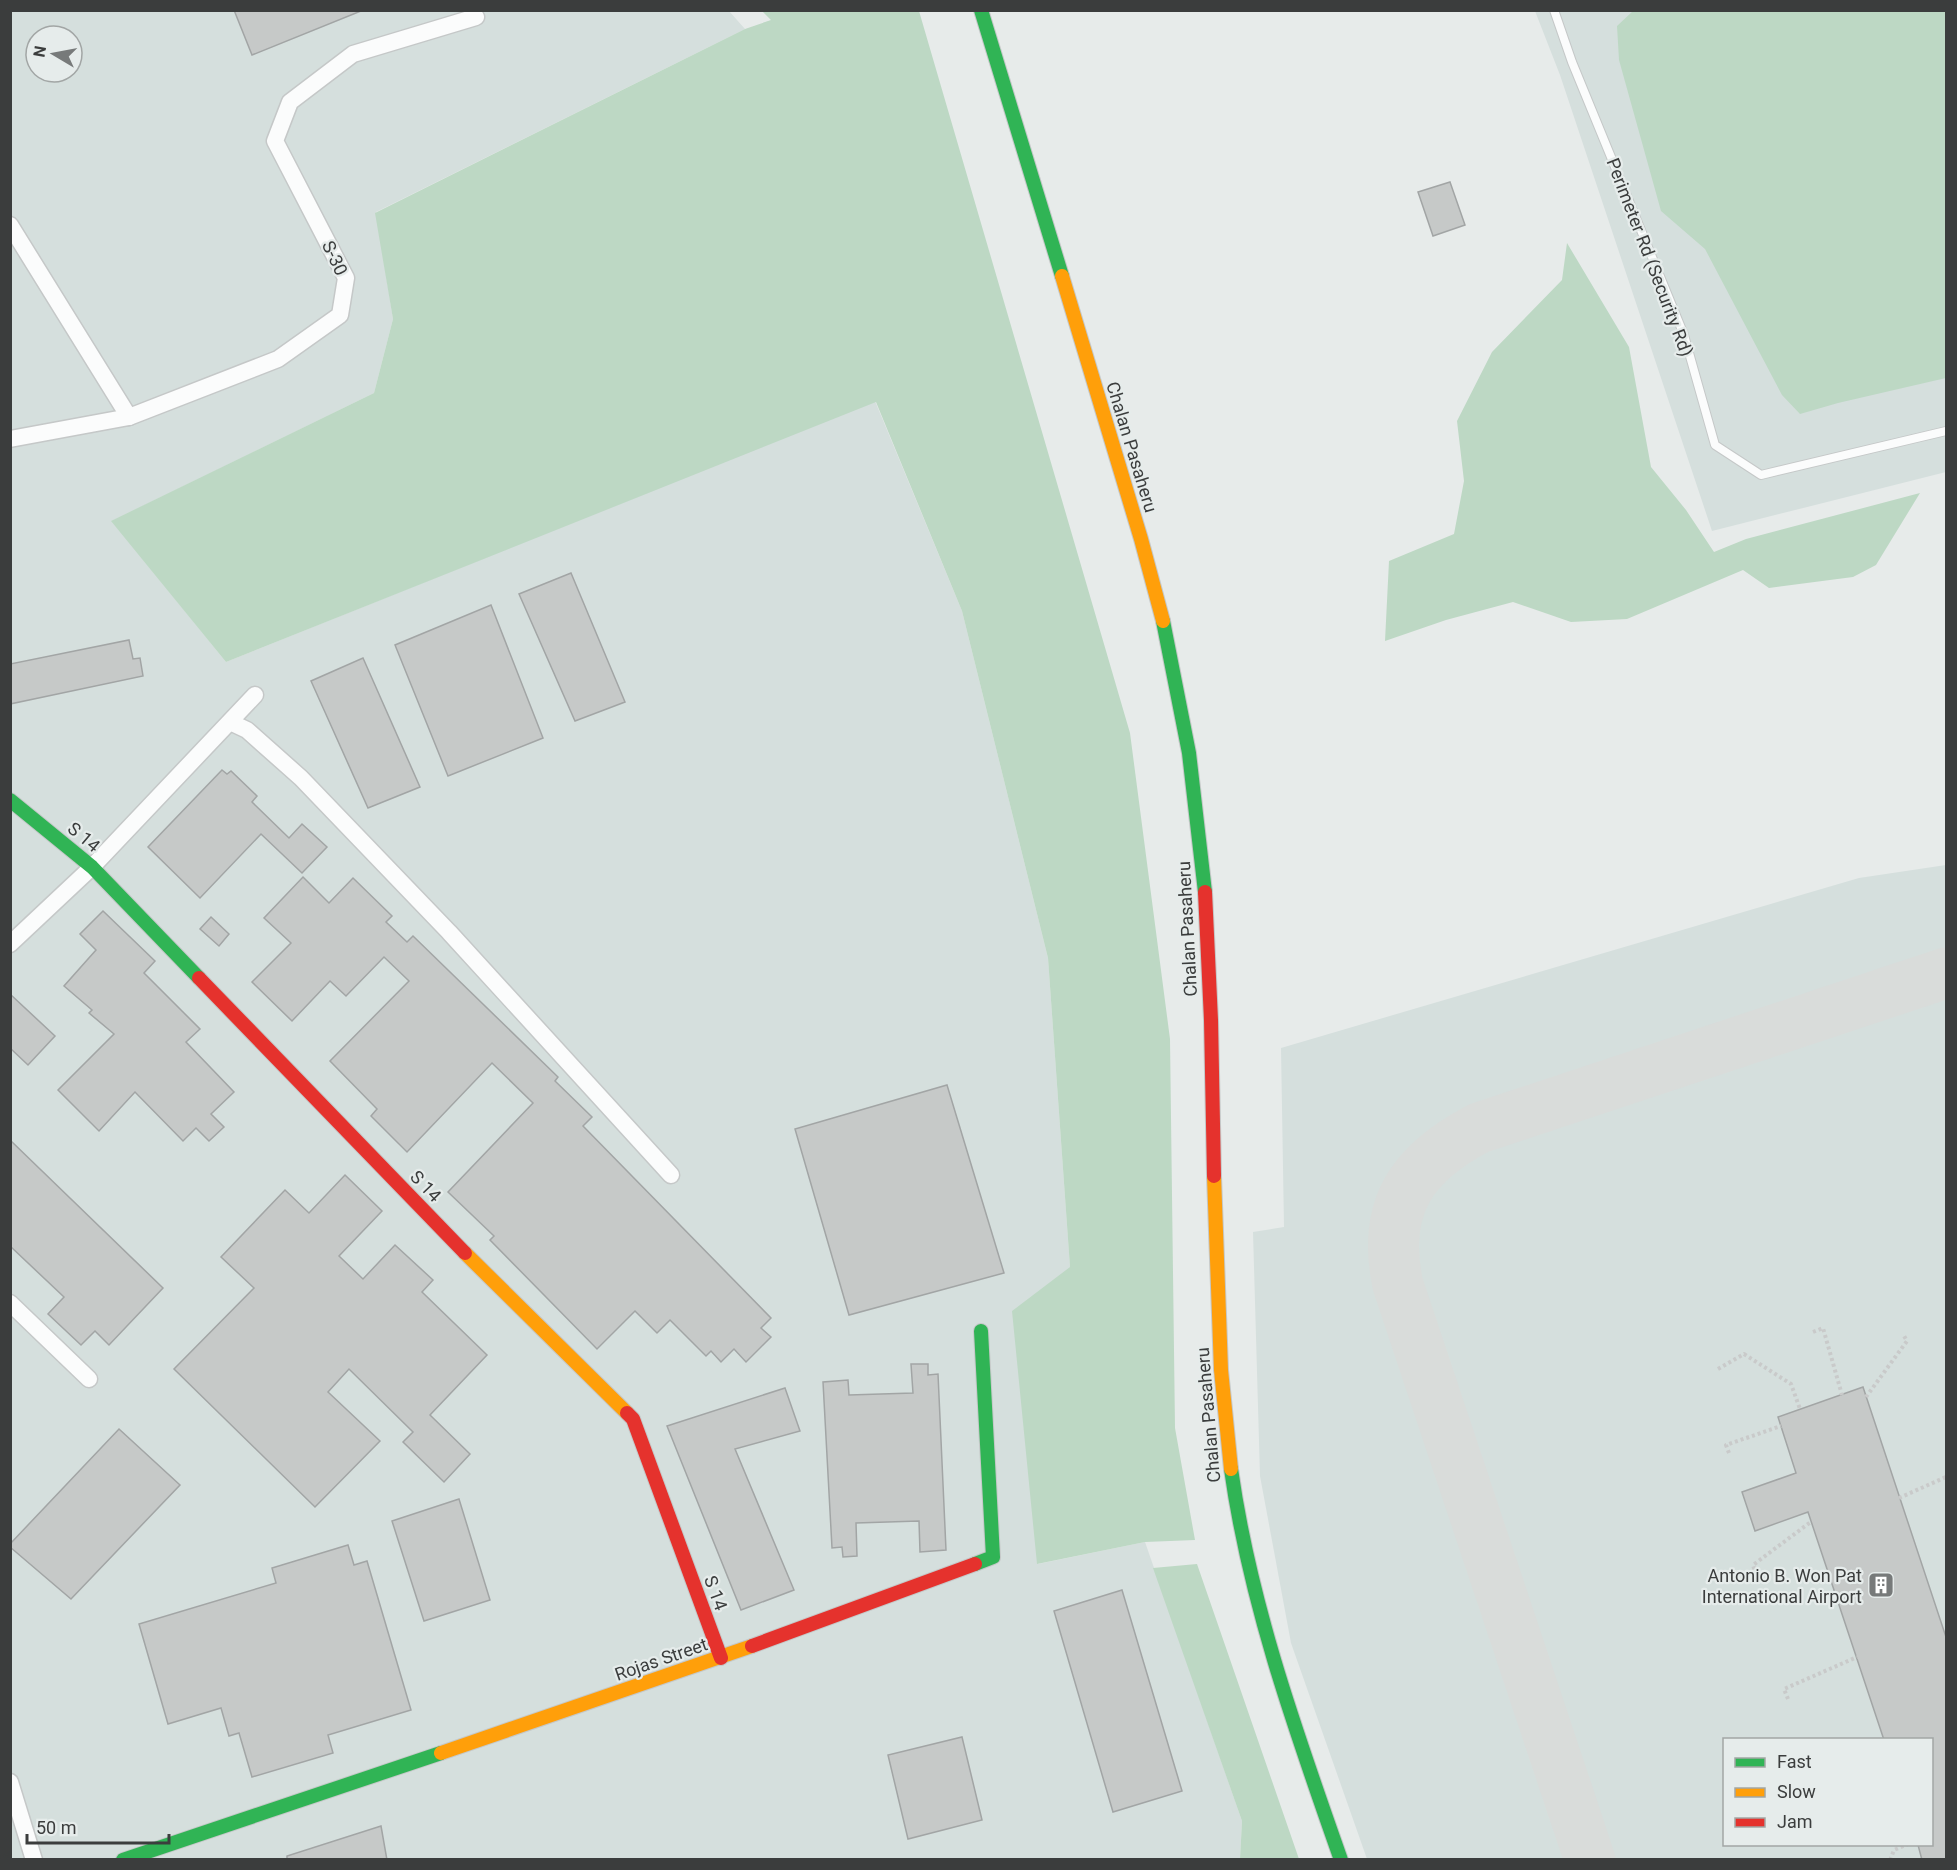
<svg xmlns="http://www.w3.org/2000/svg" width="1957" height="1870" font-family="Roboto,sans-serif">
  <rect width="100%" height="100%" fill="#e7ebea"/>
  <g fill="#d5dfdd" fill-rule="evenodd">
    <path d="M11,11H729L745,29L376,212L393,319L374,393L112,521L226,662L875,401L962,611L1048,958L1070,1267L1038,1564L1145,1542L1242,1821L1240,1859L11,1860ZM36,36H72V72H36Z"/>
    <polygon points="1535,11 1946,11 1946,472 1712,531 1560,75"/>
    <path d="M1946,865V1859H1367L1291,1643L1260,1476L1253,1232L1284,1227L1281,1048L1859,878ZM1724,1740H1932V1844H1724Z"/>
  </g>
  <g fill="#bdd8c4">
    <polygon points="762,11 919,11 1130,733 1170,1039 1175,1428 1195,1540 1145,1542 1037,1564 1012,1311 1070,1267 1048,958 962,611 876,402 226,662 111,521 374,393 393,319 375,213 745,29 771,20"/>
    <polygon points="1633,11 1946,11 1946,378 1838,403 1800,414 1782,395 1705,249 1661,211 1619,60 1617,26"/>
    <polygon points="1567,243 1629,347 1651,467 1686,510 1714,552 1746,539 1920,493 1876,565 1853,577 1769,588 1743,570 1627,619 1571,622 1513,602 1446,620 1385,641 1389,561 1454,534 1464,481 1457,421 1492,352 1562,280"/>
    <polygon points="1197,1564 1299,1859 1240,1859 1242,1821 1153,1568"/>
  </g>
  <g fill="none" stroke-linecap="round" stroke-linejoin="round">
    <path stroke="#d9dcda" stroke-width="51" d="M1590,1860L1398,1285C1381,1207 1412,1163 1479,1128L1946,973"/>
  </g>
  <g fill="#c6c9c8" stroke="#a2a5a5" stroke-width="1.5">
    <polygon points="234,10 361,10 361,11 252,55"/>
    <polygon points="1450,182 1465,225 1433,236 1418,192"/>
    <polygon points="571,573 625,702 575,721 519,594"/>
    <polygon points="491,605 543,738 448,776 395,645"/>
    <polygon points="129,640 133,659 140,658 143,676 10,704 10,664"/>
    <polygon points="363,658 420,787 368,808 311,681"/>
    <polygon points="222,770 227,774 231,771 257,796 252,802 289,838 302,824 327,847 302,873 261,834 200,898 148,847"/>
    <polygon points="303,877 329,903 353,878 392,916 386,922 407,942 413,936 558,1077 555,1081 592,1117 583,1126 771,1318 761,1328 771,1337 746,1362 734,1349 721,1362 711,1351 706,1356 670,1320 657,1333 635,1311 597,1349 490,1240 494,1236 448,1192 533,1103 492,1063 407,1152 371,1116 377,1109 330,1061 409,981 384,957 346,996 330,981 292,1021 252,982 291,943 264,918"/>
    <polygon points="103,911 155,961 144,973 200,1029 186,1042 234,1092 211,1114 224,1127 209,1141 196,1128 183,1141 135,1092 99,1131 58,1090 114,1034 89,1013 92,1010 64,986 96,950 80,934"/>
    <polygon points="211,917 229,934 219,946 200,929"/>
    <polygon points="10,994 55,1036 28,1065 10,1048"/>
    <polygon points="947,1085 1004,1273 849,1315 795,1129"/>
    <polygon points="10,1140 163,1288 109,1345 95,1331 81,1345 48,1314 64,1297 10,1246"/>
    <polygon points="345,1175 382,1211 339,1256 363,1279 395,1245 433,1280 422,1292 487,1355 430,1415 470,1454 444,1482 403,1442 413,1432 349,1369 328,1392 380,1441 315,1507 174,1369 254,1288 221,1257 285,1190 309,1213"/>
    <polygon points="911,1364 928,1364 928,1375 938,1374 946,1550 920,1552 919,1521 856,1523 857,1556 843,1557 842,1547 832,1548 823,1382 848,1380 849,1395 913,1393"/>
    <polygon points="1863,1387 1947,1640 1947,1860 1922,1860 1918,1845 1932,1845 1932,1740 1884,1740 1808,1512 1755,1531 1742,1492 1796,1473 1778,1417"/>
    <polygon points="785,1388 800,1431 735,1449 794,1590 741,1610 667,1426"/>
    <polygon points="119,1429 180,1485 71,1599 10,1547 10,1544"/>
    <polygon points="459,1499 490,1600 424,1621 392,1521"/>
    <polygon points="348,1545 354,1565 367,1561 411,1710 328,1735 333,1753 252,1777 239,1733 229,1736 221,1708 168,1724 139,1624 276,1583 272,1568"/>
    <polygon points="1122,1590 1182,1791 1113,1812 1054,1611"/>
    <polygon points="962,1737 982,1820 908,1839 888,1755"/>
    <polygon points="381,1826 387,1860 287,1860 287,1856"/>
  </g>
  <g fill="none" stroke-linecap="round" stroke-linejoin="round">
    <defs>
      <polyline id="lane" points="1554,10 1572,62 1684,335 1715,445 1761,475 1946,431"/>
      <g id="street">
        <polyline points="10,225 129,417"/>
        <polyline points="10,439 129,417 278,359 340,315 346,278 275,141 290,102 353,54 476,17"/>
        <polyline points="230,722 247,730 301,778 449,932 671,1175"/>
        <polyline points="10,944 92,867 255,695"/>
        <polyline points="10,1303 89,1379"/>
        <polyline points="10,1782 34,1860"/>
      </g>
      <g id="fast">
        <polyline points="981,10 1062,276"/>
        <polyline points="1163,621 1189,753 1205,892"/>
        <polyline points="10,800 92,867 199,978"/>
        <path d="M1231,1469C1250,1604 1296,1732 1341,1860"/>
        <polyline points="975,1564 993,1557 981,1331"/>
        <polyline points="123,1860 441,1753"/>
      </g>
      <g id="slow">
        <polyline points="1062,276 1141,539 1163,621"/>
        <polyline points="1214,1176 1221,1370 1231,1469"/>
        <polyline points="465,1253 627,1413"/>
        <polyline points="441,1753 752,1646"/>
      </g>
      <g id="jam">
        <polyline points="1205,892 1211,1020 1214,1176"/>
        <polyline points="199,978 465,1253"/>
        <polyline points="627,1413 633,1419 721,1658"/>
        <polyline points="752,1646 975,1564"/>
      </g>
    </defs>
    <use href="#lane" stroke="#c5c8c8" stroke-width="10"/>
    <use href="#street" stroke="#c5c8c8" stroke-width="19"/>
    <use href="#fast" stroke="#c5c8c8" stroke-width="16"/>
    <use href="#slow" stroke="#c5c8c8" stroke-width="16"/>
    <use href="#jam" stroke="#c5c8c8" stroke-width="16"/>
    <g stroke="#c9caca" stroke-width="4" stroke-dasharray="3 3" stroke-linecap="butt">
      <polyline points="1813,1332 1823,1328 1842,1395"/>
      <polyline points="1718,1369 1744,1354 1791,1384 1800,1409"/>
      <polyline points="1866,1397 1907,1341 1903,1334"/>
      <polyline points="1729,1453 1726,1445 1781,1426"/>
      <polyline points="1899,1498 1946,1477"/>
      <polyline points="1756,1575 1753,1565 1812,1521"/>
      <polyline points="1788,1699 1784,1689 1857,1657"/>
      <polyline points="1890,1860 1894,1850 1908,1844"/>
    </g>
    <use href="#lane" stroke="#fbfcfc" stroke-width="8"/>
    <use href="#street" stroke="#fbfcfc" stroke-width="16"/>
    <use href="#fast" stroke="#30b455" stroke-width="14"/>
    <use href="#slow" stroke="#ff9f0a" stroke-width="14"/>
    <use href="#jam" stroke="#e5322d" stroke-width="14"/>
  </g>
  <defs>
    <symbol id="building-square" viewBox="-11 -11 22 22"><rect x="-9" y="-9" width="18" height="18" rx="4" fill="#777a7a" stroke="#e6eceb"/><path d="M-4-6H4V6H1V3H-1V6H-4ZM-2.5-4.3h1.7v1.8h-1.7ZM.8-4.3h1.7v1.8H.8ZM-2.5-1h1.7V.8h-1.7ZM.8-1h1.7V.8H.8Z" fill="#fff"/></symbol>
  </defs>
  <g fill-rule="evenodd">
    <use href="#building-square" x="1866" y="1570" width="30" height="30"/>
  </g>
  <g text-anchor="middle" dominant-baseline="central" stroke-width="4.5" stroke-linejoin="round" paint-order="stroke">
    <g font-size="18" fill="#3b3d3d" stroke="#e6eceb">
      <text transform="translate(1650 257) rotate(69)">Perimeter Rd (Security Rd)</text>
      <text transform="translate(335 258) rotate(65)">S-30</text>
      <text transform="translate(1132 447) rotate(73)">Chalan Pasaheru</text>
      <text transform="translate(84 837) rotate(40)">S 14</text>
      <text transform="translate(1187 929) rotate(-93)">Chalan Pasaheru</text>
      <text transform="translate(426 1186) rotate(46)">S 14</text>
      <text transform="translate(1208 1415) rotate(-95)">Chalan Pasaheru</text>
      <text transform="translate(716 1593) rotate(70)">S 14</text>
      <text transform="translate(661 1659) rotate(-19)">Rojas Street</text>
    </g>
    <g font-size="18" fill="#3b3d3d" stroke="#e6eceb" text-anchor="end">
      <text x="1862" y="1575">Antonio B. Won Pat<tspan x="1862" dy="21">International Airport</tspan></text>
    </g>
  </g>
  <rect width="1957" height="1870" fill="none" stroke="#3b3d3d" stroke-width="24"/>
  <rect x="1723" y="1738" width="210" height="108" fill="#e6eceb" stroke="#a2a6a5" stroke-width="1.5"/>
  <rect x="1735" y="1758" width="30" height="9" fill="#30b455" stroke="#a2a6a5" stroke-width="1.5"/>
  <text x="1777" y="1768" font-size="18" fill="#3b3d3d">Fast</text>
  <rect x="1735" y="1788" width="30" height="9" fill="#ff9f0a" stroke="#a2a6a5" stroke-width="1.5"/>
  <text x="1777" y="1798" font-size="18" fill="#3b3d3d">Slow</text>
  <rect x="1735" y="1818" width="30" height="9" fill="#e5322d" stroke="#a2a6a5" stroke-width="1.5"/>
  <text x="1777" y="1828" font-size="18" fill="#3b3d3d">Jam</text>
  <g transform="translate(54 54) rotate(280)"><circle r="28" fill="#e6eceb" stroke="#a2a6a5" stroke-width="1.5"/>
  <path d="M0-4.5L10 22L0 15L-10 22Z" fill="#777a7a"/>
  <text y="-9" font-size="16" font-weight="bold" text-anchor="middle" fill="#3b3d3d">N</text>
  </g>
  <path d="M27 1834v9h142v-9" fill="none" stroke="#3b3d3d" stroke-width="3"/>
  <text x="36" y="1834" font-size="18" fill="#3b3d3d" stroke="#e6eceb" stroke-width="4.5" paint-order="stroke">50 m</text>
</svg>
